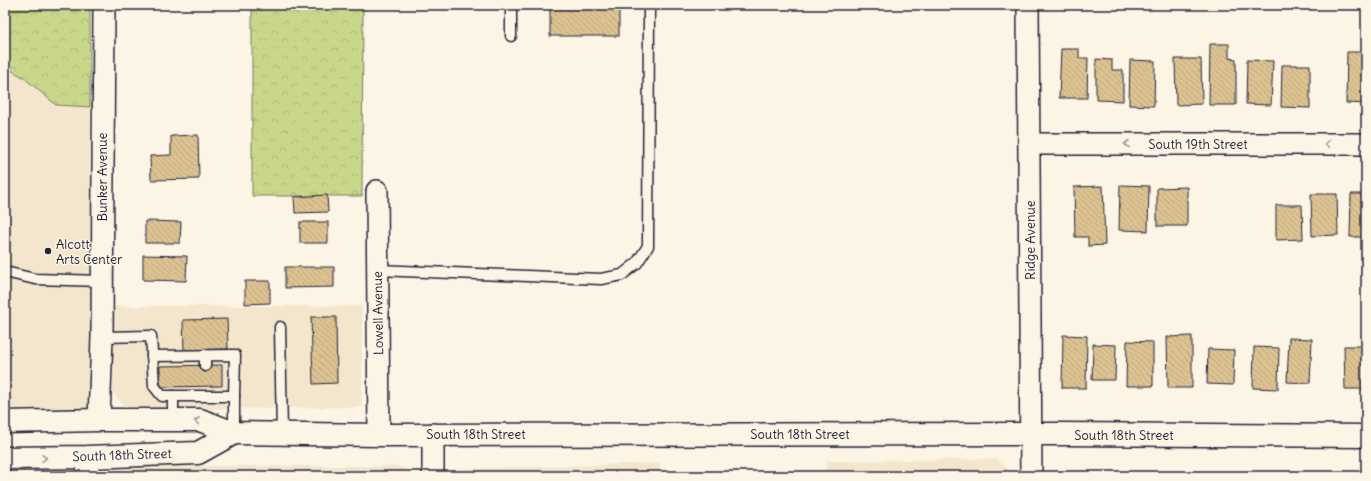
<svg xmlns="http://www.w3.org/2000/svg" width="1371" height="481" font-family="Delius,sans-serif">
  <defs>
    <pattern id="forest-crowns" width="20" height="18" patternUnits="userSpaceOnUse"><rect width="20" height="18" fill="#c9d78b"/><path d="M2 6a3 3 0 1 1 6 0M12 15a3 3 0 1 1 6 0" fill="none" stroke="#acb879"/></pattern>
    <pattern id="building-back-hatch" width="6" height="6" patternUnits="userSpaceOnUse"><rect width="6" height="6" fill="#ddc392"/><path d="M-1 5l2 2M0 0l6 6M5-1l2 2" fill="none" stroke="#bda77f"/></pattern>
  </defs>
  <rect width="100%" height="100%" fill="#fcf5e5"/>
  <filter id="ink" filterUnits="userSpaceOnUse"><feTurbulence type="fractalNoise" baseFrequency=".025" numOctaves="2"/><feDisplacementMap in="SourceGraphic" scale="8" xChannelSelector="R" yChannelSelector="G"/><feConvolveMatrix kernelMatrix="1 2 1 2 8 2 1 2 1" color-interpolation-filters="sRGB"/></filter>
  <g filter="url(#ink)">
    <g fill="#f3e6cc">
      <polygon points="5,67 23,77 56,105 90,107 91,394 87,410 5,411"/>
      <polygon points="112,306 362,306 362,407 141,410 123,404 113,393"/>
      <polygon points="997,459 1012,473 1012,476 826,476 826,461"/>
      <polygon points="660,463 660,476 452,476 459,469"/>
      <polygon points="144,466 398,466 412,473 413,476 119,476 125,470"/>
    </g>
    <g fill="url(#forest-crowns)" stroke="#767c63">
      <polygon points="5,5 90,5 90,107 56,105 23,77 5,67"/>
      <polygon points="252,5 363,5 362,196 252,196"/>
    </g>
    <g fill="url(#building-back-hatch)" stroke="#22223b">
      <rect x="550" y="7" width="69" height="29"/>
      <polygon points="1210,44 1229,44 1229,58 1236,59 1236,105 1209,105"/>
      <polygon points="1061,49 1079,49 1079,58 1088,58 1087,98 1059,98"/>
      <polygon points="1347,52 1366,52 1366,104 1346,103"/>
      <polygon points="1096,59 1112,60 1112,70 1123,70 1123,101 1096,100"/>
      <polygon points="1175,59 1201,59 1202,104 1176,105"/>
      <polygon points="1130,60 1155,61 1154,106 1129,105"/>
      <polygon points="1247,60 1273,61 1271,105 1246,104"/>
      <polygon points="1282,65 1310,65 1310,108 1281,107"/>
      <polygon points="198,135 199,179 151,180 150,156 171,155 171,136"/>
      <polygon points="1120,185 1149,186 1148,231 1119,230"/>
      <polygon points="1103,186 1105,245 1088,246 1088,237 1075,237 1074,187"/>
      <polygon points="1187,187 1187,226 1157,226 1157,188"/>
      <polygon points="1311,194 1337,194 1338,235 1312,236"/>
      <polygon points="1351,194 1366,194 1366,237 1350,237"/>
      <polygon points="327,195 328,212 295,213 294,197"/>
      <polygon points="1276,205 1302,205 1303,239 1276,240"/>
      <polygon points="145,221 181,222 180,243 145,243"/>
      <rect x="300" y="222" width="28" height="21"/>
      <polygon points="143,255 187,256 186,281 143,280"/>
      <polygon points="285,267 334,267 334,287 285,288"/>
      <polygon points="245,281 270,281 270,303 245,304"/>
      <polygon points="311,317 336,317 337,383 313,384"/>
      <polygon points="227,319 228,349 184,350 183,320"/>
      <polygon points="1063,335 1087,336 1086,388 1062,388"/>
      <polygon points="1192,336 1192,388 1168,388 1167,337"/>
      <polygon points="1289,338 1312,339 1310,383 1287,382"/>
      <polygon points="1127,341 1153,342 1153,386 1126,386"/>
      <polygon points="1093,344 1116,345 1115,380 1092,380"/>
      <polygon points="1344,346 1366,346 1366,389 1345,389"/>
      <polygon points="1254,347 1279,348 1278,389 1253,388"/>
      <polygon points="1208,349 1234,350 1233,385 1207,384"/>
      <polygon points="222,365 222,386 160,387 160,366"/>
    </g>
    <g fill="none" stroke-linecap="round" stroke-linejoin="round">
      <defs>
        <g id="lane">
          <polyline points="511,5 511,36"/>
          <polyline points="377,270 601,279 622,275 637,263 648,246 649,5"/>
          <polyline points="5,272 35,279 102,281"/>
          <polyline points="280,327 282,433"/>
          <polyline points="102,337 151,336 154,386 162,396 234,396 234,433"/>
          <polyline points="205,355 205,366"/>
          <polyline points="152,356 235,355 234,396"/>
          <polyline points="173,396 173,420"/>
        </g>
        <g id="street">
          <polyline points="1028,5 1031,476"/>
          <polyline points="1030,144 1366,144"/>
          <polyline points="377,191 379,435"/>
          <polyline points="99,420 102,337 104,5"/>
          <polyline points="433,434 433,476"/>
          <polyline points="87,457 88,476"/>
        </g>
        <g id="secondary">
          <polyline points="5,422 99,420 200,420 234,433 379,435 1062,434 1366,436"/>
          <polyline points="5,458 87,457 198,453 234,433"/>
        </g>
      </defs>
      <use href="#lane" stroke="#22223b" stroke-width="13"/>
      <use href="#street" stroke="#22223b" stroke-width="24"/>
      <use href="#secondary" stroke="#22223b" stroke-width="25"/>
      <use href="#lane" stroke="#fcf5e5" stroke-width="10"/>
      <use href="#street" stroke="#fcf5e5" stroke-width="21"/>
      <use href="#secondary" stroke="#fcf5e5" stroke-width="22"/>
    </g>
    <defs><path id="oneway-chevron" d="M-2-3.5L2.5 0L-2 3.5" fill="none" stroke-width="1.6" stroke-linecap="round" stroke-linejoin="round"/></defs>
    <g stroke="#9a9698">
      <use href="#oneway-chevron" transform="translate(1127 144) rotate(-180)"/>
      <use href="#oneway-chevron" transform="translate(1327 144) rotate(-180)"/>
      <use href="#oneway-chevron" transform="translate(197 421) rotate(-174)"/>
      <use href="#oneway-chevron" transform="translate(44 458) rotate(-1)"/>
    </g>
  </g>
  <circle fill="#22223b" stroke="#fcf5e5" stroke-width="1.5" cx="48" cy="251" r="4"/>
  <g text-anchor="middle" dominant-baseline="central" stroke-width="3" stroke-linejoin="round" paint-order="stroke">
    <g font-size="13" fill="#22223b" stroke="#fcf5e5">
      <text x="1198" y="144">South 19th Street</text>
      <text transform="translate(102 177) rotate(-90)">Bunker Avenue</text>
      <text transform="translate(1030 240) rotate(-90)">Ridge Avenue</text>
      <text transform="translate(378 313) rotate(-91)">Lowell Avenue</text>
      <text x="476" y="434">South 18th Street</text>
      <text x="800" y="434">South 18th Street</text>
      <text x="1124" y="435">South 18th Street</text>
      <text transform="translate(122 455) rotate(-2)">South 18th Street</text>
    </g>
    <g font-size="13" fill="#22223b" stroke="#fcf5e5" text-anchor="start">
      <text x="56" y="244">Alcott<tspan x="56" dy="15">Arts Center</tspan></text>
    </g>
  </g>
  <rect width="1371" height="481" fill="none" stroke="#fcf5e5" stroke-width="20"/>
  <rect x="10" y="10" width="1351" height="461" fill="none" stroke="#22223b" stroke-width="1.5" filter="url(#ink)"/>
</svg>
